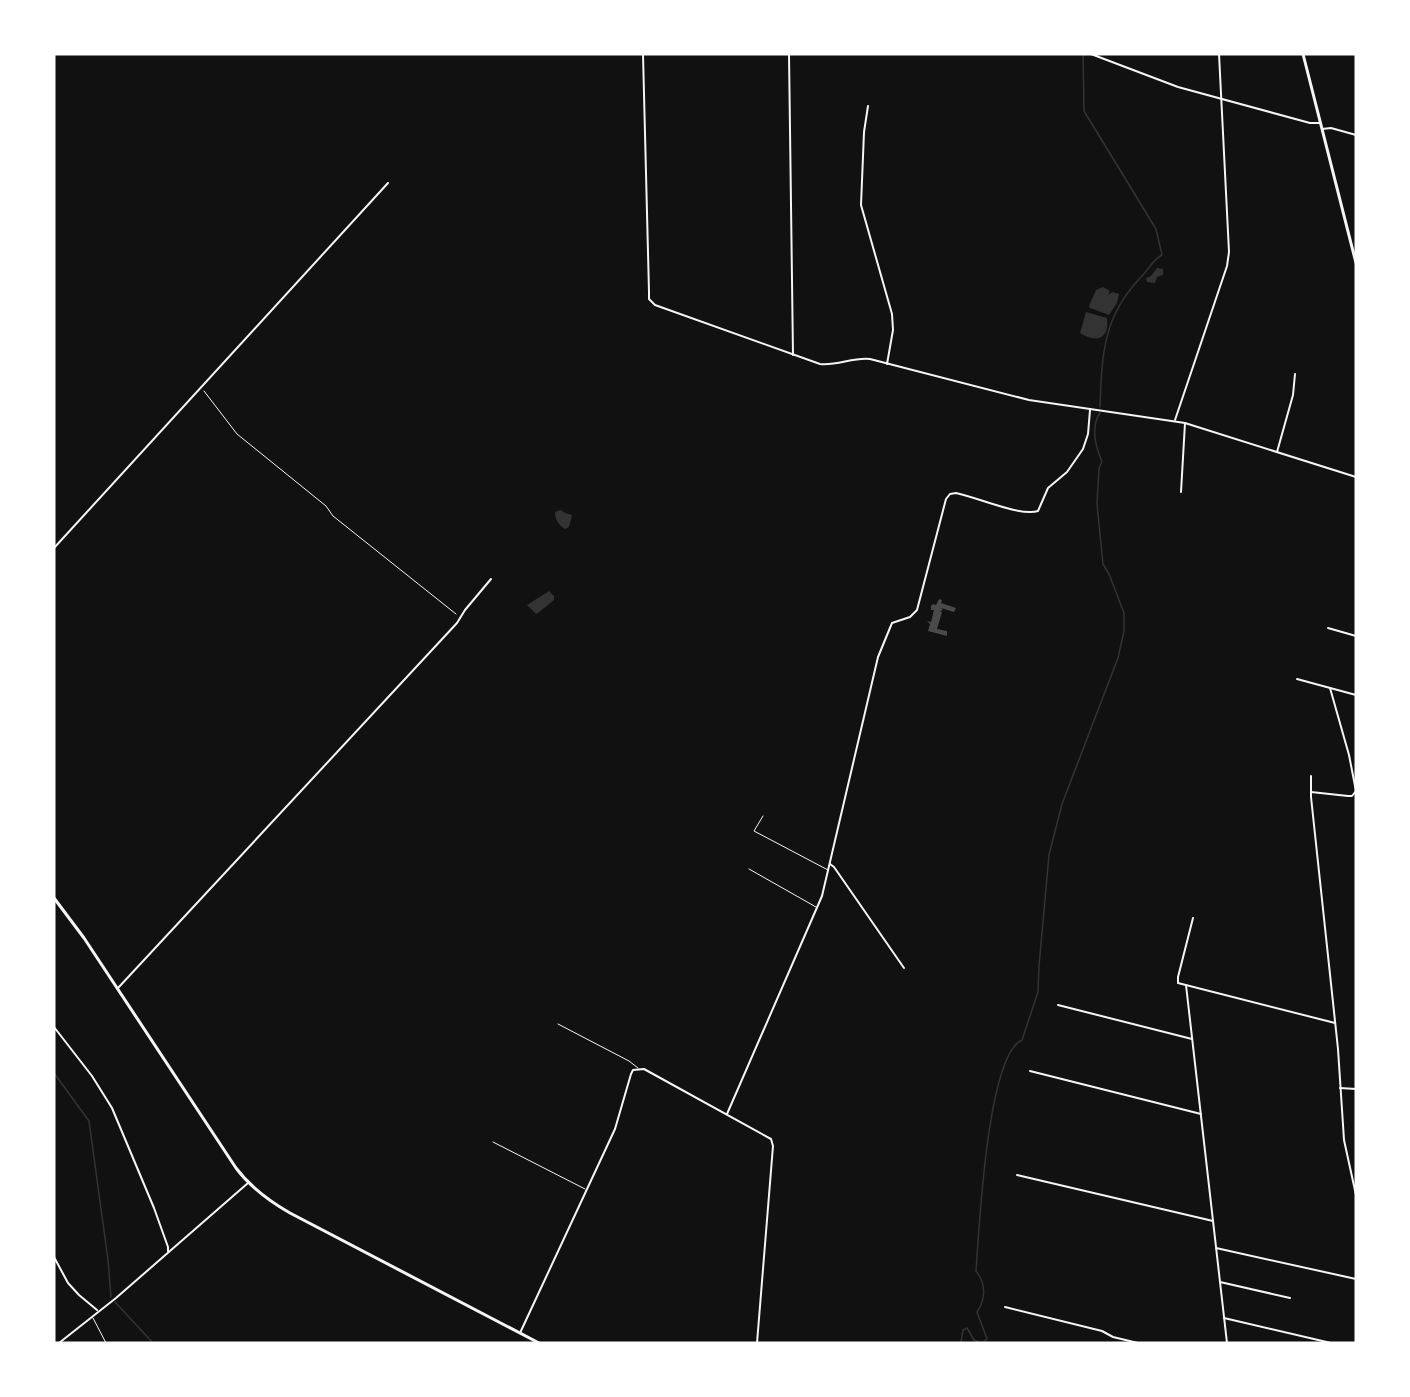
<svg xmlns="http://www.w3.org/2000/svg" width="1410" height="1397" font-family="Helvetica,sans-serif">
  <rect width="100%" height="100%" fill="#111"/>
  <g fill="#333">
    <polygon points="1157,268 1163,269 1163,275 1157,277 1155,283 1147,282 1146,278 1151,276"/>
    <polygon points="1103,287 1110,291 1108,295 1112,292 1119,294 1117,303 1109,315 1090,308 1089,306 1096,290"/>
    <path d="M1086,312L1107,318C1110,340 1095,343 1080,333Z"/>
    <path d="M561,510L565,513L572,515L569,527L565,529C559,525 555,520 555,512Z"/>
    <polygon points="549,591 554,596 554,600 538,613 536,614 527,605"/>
  </g>
  <g fill="none" stroke-linecap="round" stroke-linejoin="round">
    <g stroke="#333" stroke-width="1.5">
      <path d="M1083,54L1084,111L1156,229L1162,255C1154,259 1149,268 1143,275C1103,315 1102,353 1100,407"/>
      <polyline points="54,1073 89,1121 108,1260 111,1297"/>
      <polyline points="115,1302 153,1343"/>
      <path d="M961,1343L963,1330L967,1328L974,1340L982,1343L987,1339L977,1312C986,1299 986,1283 976,1271C979,1231 987,1055 1022,1040L1038,992L1039,966L1049,855L1062,804L1118,658L1124,631V613L1109,574L1103,564L1097,504L1099,468L1102,462C1096,447 1090,428 1100,413"/>
    </g>
  </g>
  <polygon fill="#4a4a4a" points="939,599 942,600 941,603 956,608 954,612 941,608 943,610 940,611 942,612 937,629 947,631 947,636 928,631 930,624 927,621 931,622 934,610 931,610 931,606 933,604 936,605"/>
  <g fill="none" stroke-linecap="round" stroke-linejoin="round">
    <polyline stroke="#f5f5f5" stroke-width="1" points="204,391 237,434 326,506 333,516 456,614"/>
    <g stroke="#f5f5f5" stroke-width="1">
      <polyline points="763,816 754,831 828,870"/>
      <polyline points="749,869 816,907"/>
      <polyline points="558,1024 629,1061 638,1068"/>
      <polyline points="493,1142 585,1189"/>
      <polyline points="93,1318 106,1343"/>
    </g>
    <g stroke="#f5f5f5" stroke-width="2">
      <path d="M643,54L649,292V299L655,305L820,364C837,366 853,357 870,359L1029,400L1185,423L1356,477"/>
      <polyline points="789,54 793,355"/>
      <polyline points="1051,54 1062,54"/>
      <polyline points="1091,54 1178,87 1310,123 1320,123"/>
      <polyline points="868,106 864,132 861,205 892,314 893,330 887,364"/>
      <polyline points="1322,129 1331,128 1356,135"/>
      <polyline points="1175,420 1227,266 1229,252 1219,54"/>
      <polyline points="1277,452 1293,395 1295,374"/>
      <polyline points="1181,492 1185,423"/>
      <polyline points="54,548 388,183"/>
      <polyline points="1328,628 1356,636"/>
      <polyline points="1297,679 1356,695"/>
      <polyline points="1311,776 1311,797 1338,1049 1344,1140 1356,1195"/>
      <polyline points="1311,792 1348,796 1352,796 1356,791 1349,755 1330,688"/>
      <polyline points="830,864 834,867 904,968"/>
      <polyline points="1193,918 1178,977 1178,983 1335,1023"/>
      <polyline points="1186,985 1227,1343"/>
      <polyline points="118,988 457,623 465,610 491,579"/>
      <polyline points="1058,1005 1192,1039"/>
      <polyline points="54,1027 92,1076 112,1108 154,1208 168,1247 168,1251"/>
      <polyline points="1030,1071 1201,1114"/>
      <polyline points="1340,1088 1356,1089"/>
      <path d="M727,1114L822,896L878,657L892,623L910,617L917,610L946,499L950,494L956,493C976,497 1021,517 1038,511L1048,488L1067,472L1083,449L1088,434L1090,410"/>
      <polyline points="1017,1175 1213,1221"/>
      <polyline points="1216,1248 1356,1279"/>
      <polyline points="54,1257 68,1283 79,1295 97,1310"/>
      <polyline points="1220,1282 1290,1298"/>
      <polyline points="1005,1307 1102,1331 1113,1337 1138,1343"/>
      <polyline points="1224,1318 1331,1343"/>
      <polyline points="520,1333 615,1129 631,1074 633,1070 644,1069 771,1139 773,1146 757,1343"/>
      <polyline points="59,1343 116,1298 248,1183"/>
    </g>
    <path stroke="#f5f5f5" stroke-width="3" d="M54,898L84,938L236,1168C251,1188 269,1201 290,1213L539,1343"/>
    <polyline stroke="#f5f5f5" stroke-width="3" points="1303,54 1356,263"/>
  </g>
  <rect width="1410" height="1397" fill="none" stroke="#ffffff" stroke-width="111"/>
</svg>
